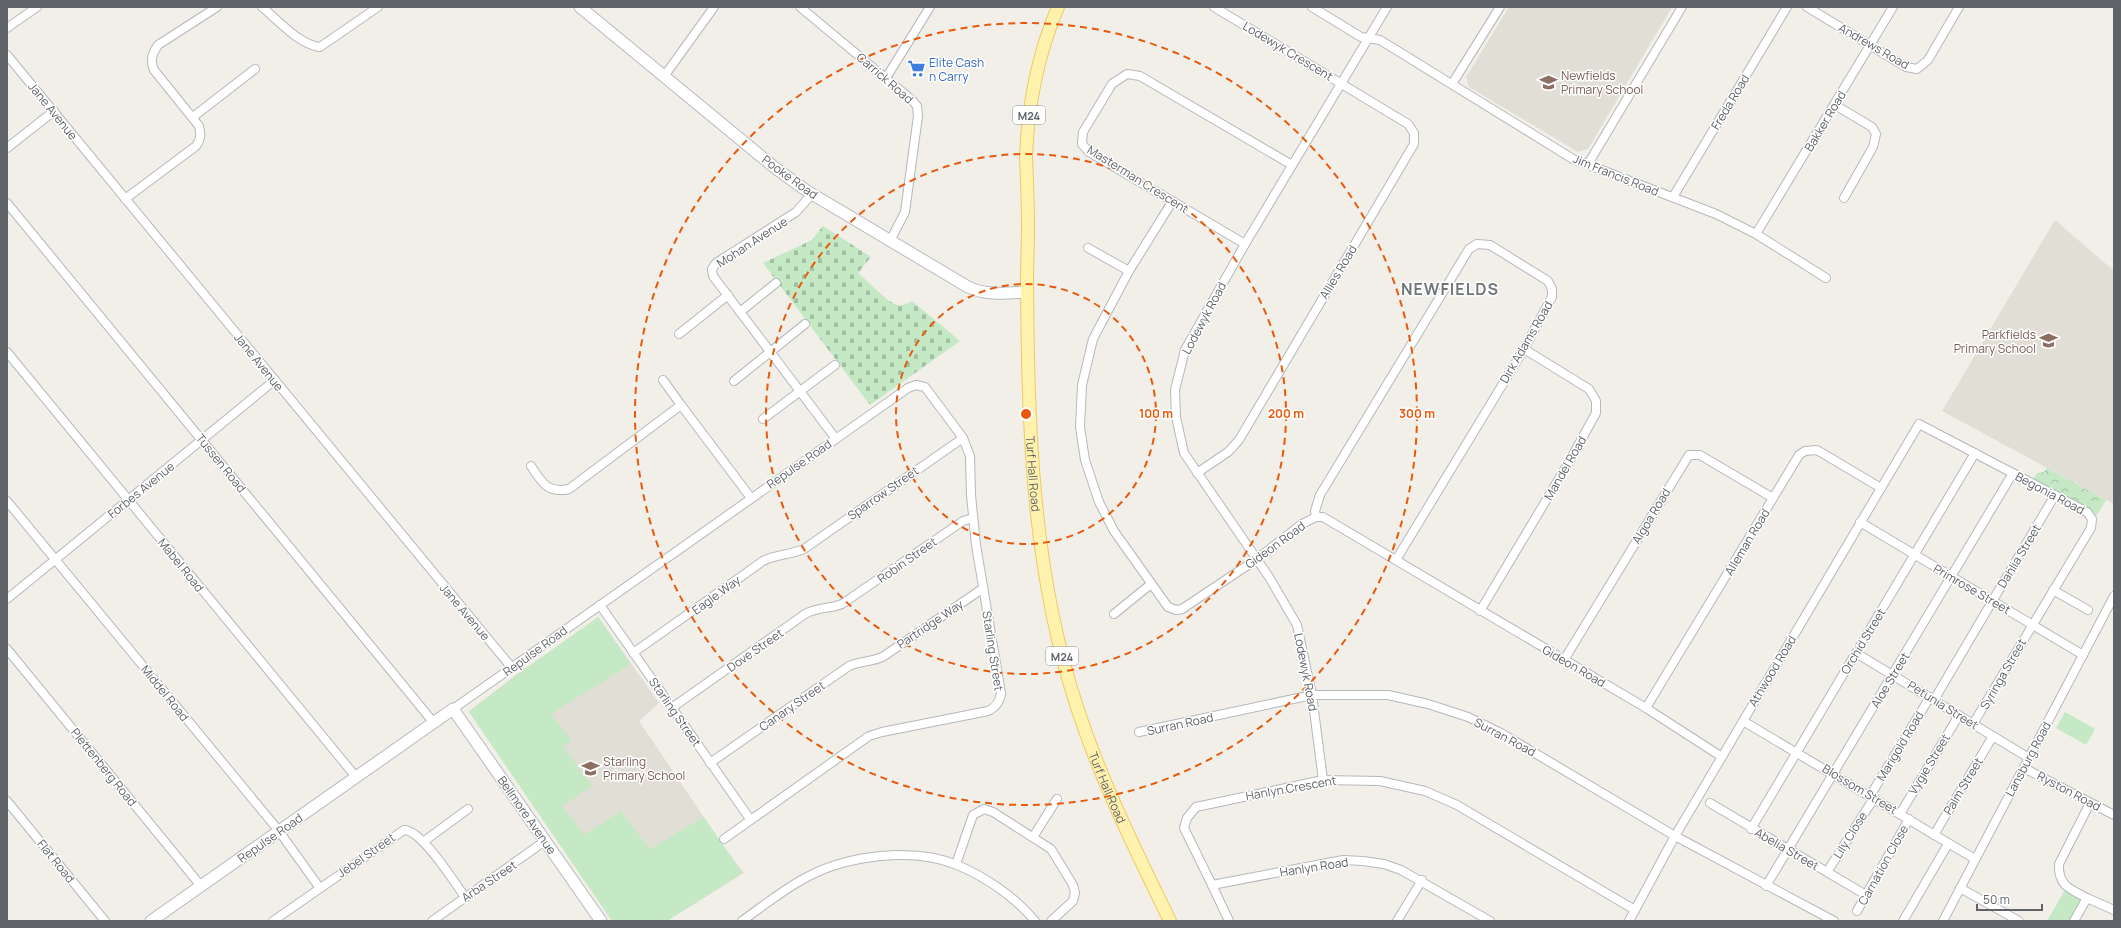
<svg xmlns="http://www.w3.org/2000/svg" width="2121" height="928" font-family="Manrope,sans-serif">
  <defs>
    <pattern id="cemetery-stones" width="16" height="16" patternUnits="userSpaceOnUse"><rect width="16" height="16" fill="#c5e8c5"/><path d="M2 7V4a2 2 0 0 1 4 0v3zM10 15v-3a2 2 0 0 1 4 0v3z" fill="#a3c0a4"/></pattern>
    <pattern id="park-crowns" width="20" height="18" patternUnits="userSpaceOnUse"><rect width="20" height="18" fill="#c5e8c5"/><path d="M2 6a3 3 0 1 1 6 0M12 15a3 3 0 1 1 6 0" fill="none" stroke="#a3c0a4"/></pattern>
  </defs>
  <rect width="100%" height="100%" fill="#f1efe8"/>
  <g fill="#e1ded6">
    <polygon points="1509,7 1672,7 1588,149 1578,152 1469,87 1466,77"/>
    <polygon points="2055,220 2114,271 2114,504 1942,411"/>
    <polygon points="599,618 659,703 639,721 722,844 744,873 667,921 612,921 469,711 517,674"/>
  </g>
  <g fill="#c5e8c5">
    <polygon points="598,617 631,664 551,714 572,740 563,746 592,786 562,806 584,835 621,811 650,849 704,817 742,873 667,921 612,921 469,712 518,674"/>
    <polygon points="2065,712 2095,729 2086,745 2056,728"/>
    <polygon points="2065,890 2083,901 2070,921 2047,921"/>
  </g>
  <path fill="url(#cemetery-stones)" d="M823,226L871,257L858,273C867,280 887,302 897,305C902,306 908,304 912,301L960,341L870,405L763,263L812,240Z"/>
  <polygon fill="url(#park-crowns)" points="2047,468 2106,500 2097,515 2033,480 2037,473 2044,472"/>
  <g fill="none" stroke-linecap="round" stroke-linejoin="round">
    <defs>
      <g id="street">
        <path d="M262,7C279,21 298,44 320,47L378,7"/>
        <polyline points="800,7 912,100 917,106 918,116 905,212 890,241"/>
        <polyline points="1312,7 1361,37 1380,40 1573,159 1716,214 1756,234 1826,278"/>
        <polyline points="1807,7 1906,67 1917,69 1928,60 1959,7"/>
        <polyline points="7,28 37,7"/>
        <polyline points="7,55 512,668"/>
        <polyline points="665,75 714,7"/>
        <polyline points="886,78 930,7"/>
        <polyline points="1452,84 1500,7"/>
        <polyline points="1835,105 1872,127 1876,134 1873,147 1844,198"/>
        <polyline points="193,117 255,69"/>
        <polyline points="7,148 54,111"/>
        <polyline points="1588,164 1682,7"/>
        <polyline points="812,194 796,212 716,263 712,269 713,276 836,439"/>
        <polyline points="1673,197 1787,7"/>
        <path d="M125,199L196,146C201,139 201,135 199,126L154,70C150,60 152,54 158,45L217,7"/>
        <polyline points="1172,202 1129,271 1093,339 1082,385 1080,427 1085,460 1099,502 1114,531 1168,607 1176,610 1182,609 1257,559 1302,524 1316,517 1323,517 1646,708 1722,757"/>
        <polyline points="7,203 434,723"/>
        <polyline points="1756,234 1893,7"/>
        <polyline points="1245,244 1089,152 1082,144 1083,132 1112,84 1127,74 1140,76 1292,165"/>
        <polyline points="1088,248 1129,271"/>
        <polyline points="740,312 776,283"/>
        <polyline points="679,334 728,295"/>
        <polyline points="7,352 356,777"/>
        <polyline points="663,380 681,405"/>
        <polyline points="734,381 805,324"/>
        <polyline points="763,419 835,365"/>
        <path d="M531,466C542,482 547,494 569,489L681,405L751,498"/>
        <polyline points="1197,473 1228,452 1239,440 1414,144 1414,133 1408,124 1214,7"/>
        <polyline points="7,501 279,831 319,887"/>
        <polyline points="1316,517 1315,511 1320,495 1469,249 1477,244 1490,245 1548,281 1552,289 1552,297 1524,349 1396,560"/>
        <polyline points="1860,522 2083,655"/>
        <polyline points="2053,590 2088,610"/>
        <polyline points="7,599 275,380"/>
        <polyline points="600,605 750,819"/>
        <polyline points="1480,611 1569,462 1596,413 1596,401 1589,389 1524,349"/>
        <polyline points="1114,614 1151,584"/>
        <polyline points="7,649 201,886"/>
        <path d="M633,653L763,561C776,554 790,555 804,549L963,438"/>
        <polyline points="1856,653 2029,758"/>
        <polyline points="1564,660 1689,455 1700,455 1773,498"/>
        <polyline points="1934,700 2055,495"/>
        <path d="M673,707L805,614C817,607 829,609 842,604L963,521L973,518"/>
        <polyline points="1646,708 1799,455 1805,451 1817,450 1881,488"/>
        <path d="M453,709L908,388L916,385L925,387L963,438L970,456L971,495L976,545L1001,693C1000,702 996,707 988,711L882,732L869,736L724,839"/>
        <polyline points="1743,721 1975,859"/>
        <polyline points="1139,732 1312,695 1388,695 1428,704 1468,717 1501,733 1675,836 1834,921"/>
        <path d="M710,763L849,666C861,661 873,662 884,656L982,589"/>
        <polyline points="2024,768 2114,815"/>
        <polyline points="1323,780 1312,695 1297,625 1269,577 1184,453 1176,417 1175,390 1185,350 1245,244 1387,7"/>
        <polyline points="1870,796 1930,697"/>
        <polyline points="7,801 105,921"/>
        <polyline points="1710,803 1866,895"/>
        <polyline points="1900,814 1959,715"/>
        <polyline points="1751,829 1975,453"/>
        <polyline points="1934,835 1993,736"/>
        <polyline points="1033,837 1057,799"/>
        <polyline points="423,842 468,809"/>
        <polyline points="956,864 973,815 984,809 993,812 1051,849 1073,885 1075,893 1073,901 1051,921"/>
        <polyline points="1827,872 1874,798"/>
        <polyline points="1212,885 1184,828 1187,818 1196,807 1323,780 1380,781 1425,791 1457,805 1635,910"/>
        <polyline points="1766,886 2013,473"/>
        <polyline points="1960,888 2019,921"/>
        <path d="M2087,898C2070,889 2058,886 2059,864L2090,803"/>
        <polyline points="1857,911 1909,819"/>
        <path d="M273,921L404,830C422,830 454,882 465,897"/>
        <polyline points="432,921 545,841"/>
        <path d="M742,921C763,906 784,889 807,877C848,855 914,847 957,865C986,877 1015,897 1035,921"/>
        <polyline points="1229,921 1212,885 1343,860 1363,861 1384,864 1401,870 1490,921"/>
        <polyline points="1397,921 1422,880"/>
        <polyline points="1629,921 1675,836 1919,424 2087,512 2092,519 2091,528 1973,724"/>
        <polyline points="1903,921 1948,844"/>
        <polyline points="1943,921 2114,596"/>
        <polyline points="2074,921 2087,898 2114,910"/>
      </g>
      <g id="secondary">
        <path d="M580,7L774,167L807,191L968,287C987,296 1007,293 1027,292"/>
        <polyline points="151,921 453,709 601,921"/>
      </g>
      <g id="primary">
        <path id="s1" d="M1058,7C1038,54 1028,105 1026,156C1027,180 1028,204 1028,227C1028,245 1027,262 1027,279C1028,423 1031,568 1077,707C1101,781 1136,851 1170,921"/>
      </g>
    </defs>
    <use href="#street" stroke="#b5b8bc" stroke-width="10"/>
    <use href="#secondary" stroke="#b6babf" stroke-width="13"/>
    <use href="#primary" stroke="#f2c960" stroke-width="14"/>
    <use href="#street" stroke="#fff" stroke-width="8"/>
    <use href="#secondary" stroke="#fff" stroke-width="11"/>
    <use href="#primary" stroke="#fff2af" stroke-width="12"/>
  </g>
  <g fill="none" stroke="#e8590c" stroke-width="2" stroke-dasharray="7 5">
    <circle cx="1026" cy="414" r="130"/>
    <circle cx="1026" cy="414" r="260"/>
    <circle cx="1026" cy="414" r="391"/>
  </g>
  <defs>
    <symbol id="supermarket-bare" viewBox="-9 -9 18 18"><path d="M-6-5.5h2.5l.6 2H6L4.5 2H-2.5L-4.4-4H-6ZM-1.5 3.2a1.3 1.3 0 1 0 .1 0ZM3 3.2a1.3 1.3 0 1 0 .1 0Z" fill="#3f7fe0" stroke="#fff" stroke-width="2.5" paint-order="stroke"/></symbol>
    <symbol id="school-bare" viewBox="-9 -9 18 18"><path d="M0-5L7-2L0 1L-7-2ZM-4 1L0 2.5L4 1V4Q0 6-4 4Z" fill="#8d6e63" stroke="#fff" stroke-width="2.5" paint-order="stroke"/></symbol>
  </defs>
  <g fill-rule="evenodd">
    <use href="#supermarket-bare" x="904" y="56" width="25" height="25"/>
    <use href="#school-bare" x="1536" y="70" width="25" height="25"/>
    <use href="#school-bare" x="2036" y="328" width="25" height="25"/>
    <use href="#school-bare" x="578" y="756" width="25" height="25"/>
  </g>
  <g text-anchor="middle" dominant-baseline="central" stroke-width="3" stroke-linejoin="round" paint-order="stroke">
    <g fill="#fff" stroke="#8f9295" stroke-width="1">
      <rect x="1013" y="106" width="32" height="18" rx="3"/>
      <rect x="1046" y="647" width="32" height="18" rx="3"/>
    </g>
    <g font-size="11" font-weight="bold" fill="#5f6368">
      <text x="1029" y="115">M24</text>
      <text x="1062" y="656">M24</text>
    </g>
    <g font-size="12" fill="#5f6368" stroke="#fff">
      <text transform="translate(1874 46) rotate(30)">Andrews Road</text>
      <text transform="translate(1288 51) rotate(31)">Lodewyk Crescent</text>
      <text transform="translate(885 78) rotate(41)">Carrick Road</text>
      <text transform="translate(1730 102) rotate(-59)">Freda Road</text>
      <text transform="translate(53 111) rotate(51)">Jane Avenue</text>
      <text transform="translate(1825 121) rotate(-59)">Bakker Road</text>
      <text transform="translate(1616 175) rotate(22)">Jim Francis Road</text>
      <text transform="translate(790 177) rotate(36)">Pooke Road</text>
      <text transform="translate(1138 179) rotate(32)">Masterman Crescent</text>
      <text transform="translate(752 242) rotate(-33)">Mohan Avenue</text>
      <text transform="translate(1338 272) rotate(-59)">Allies Road</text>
      <text transform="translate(1204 318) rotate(-62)">Lodewyk Road</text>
      <text transform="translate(1526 342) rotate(-60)">Dirk Adams Road</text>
      <text transform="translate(259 362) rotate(51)">Jane Avenue</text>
      <text transform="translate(221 463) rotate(51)">Tussen Road</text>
      <text transform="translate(799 464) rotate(-35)">Repulse Road</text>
      <text transform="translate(1565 468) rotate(-60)">Mandel Road</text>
      <text stroke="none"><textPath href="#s1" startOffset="471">Turf Hall Road</textPath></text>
      <text transform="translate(141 490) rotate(-39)">Forbes Avenue</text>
      <text transform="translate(883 493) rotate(-35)">Sparrow Street</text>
      <text transform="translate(2050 493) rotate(28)">Begonia Road</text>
      <text transform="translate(1651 516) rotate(-59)">Algoa Road</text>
      <text transform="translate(1747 542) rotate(-59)">Alleman Road</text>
      <text transform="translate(1275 545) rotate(-36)">Gideon Road</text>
      <text transform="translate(2019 556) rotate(-59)">Dahlia Street</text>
      <text transform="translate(907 560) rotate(-35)">Robin Street</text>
      <text transform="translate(181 565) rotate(51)">Mabel Road</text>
      <text transform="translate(1972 589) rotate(30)">Primrose Street</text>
      <text transform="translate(716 595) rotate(-36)">Eagle Way</text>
      <text transform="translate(465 612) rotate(50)">Jane Avenue</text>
      <text transform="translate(930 624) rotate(-34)">Partridge Way</text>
      <text transform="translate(1863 641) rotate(-59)">Orchid Street</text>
      <text transform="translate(755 650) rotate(-35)">Dove Street</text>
      <text transform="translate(535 651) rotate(-36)">Repulse Road</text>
      <text transform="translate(993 651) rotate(81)">Starling Street</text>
      <text transform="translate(1574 666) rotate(30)">Gideon Road</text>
      <text transform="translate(1772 671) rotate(-59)">Athwood Road</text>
      <text transform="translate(1306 672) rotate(79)">Lodewyk Road</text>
      <text transform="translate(2003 674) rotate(-60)">Syringa Street</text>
      <text transform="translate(1890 680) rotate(-59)">Aloe Street</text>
      <text transform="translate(165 693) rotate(51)">Middel Road</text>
      <text transform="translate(1943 705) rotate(32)">Petunia Street</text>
      <text transform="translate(792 706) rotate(-35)">Canary Street</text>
      <text transform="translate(675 712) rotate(55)">Starling Street</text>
      <text transform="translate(1180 724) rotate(-12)">Surran Road</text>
      <text transform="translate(1505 737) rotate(28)">Surran Road</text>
      <text transform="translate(1900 746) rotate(-59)">Marigold Road</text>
      <text transform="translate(2028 759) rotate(-62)">Lansburg Road</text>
      <text transform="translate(1929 764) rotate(-59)">Vygie Street</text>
      <text transform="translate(104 767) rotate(51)">Plettenberg Road</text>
      <text transform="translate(1963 786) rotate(-59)">Palm Street</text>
      <text stroke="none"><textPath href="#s1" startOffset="795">Turf Hall Road</textPath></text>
      <text transform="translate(1291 788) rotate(-10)">Hanlyn Crescent</text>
      <text transform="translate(1860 789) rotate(31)">Blossom Street</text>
      <text transform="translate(2069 791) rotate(28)">Ryston Road</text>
      <text transform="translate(527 815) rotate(55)">Bellmore Avenue</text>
      <text transform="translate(1850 835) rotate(-58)">Lily Close</text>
      <text transform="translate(270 838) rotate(-35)">Repulse Road</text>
      <text transform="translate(1787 849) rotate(30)">Abelia Street</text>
      <text transform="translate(366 855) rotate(-35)">Jebel Street</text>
      <text transform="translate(56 861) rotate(51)">Flat Road</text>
      <text transform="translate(1883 865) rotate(-61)">Carnation Close</text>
      <text transform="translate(1314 867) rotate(-9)">Hanlyn Road</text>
      <text transform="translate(489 881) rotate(-34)">Arba Street</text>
    </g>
    <g font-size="12" fill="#366cbe" stroke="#fff" text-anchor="start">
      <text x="929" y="62">Elite Cash<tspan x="929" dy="14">n Carry</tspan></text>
    </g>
    <g font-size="12" fill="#785e54" stroke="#fff" text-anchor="start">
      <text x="1561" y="75">Newfields<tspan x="1561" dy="14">Primary School</tspan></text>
      <text x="2036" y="334" text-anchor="end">Parkfields<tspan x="2036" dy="14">Primary School</tspan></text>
      <text x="603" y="761">Starling<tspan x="603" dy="14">Primary School</tspan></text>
    </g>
    <g font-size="16" font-weight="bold" letter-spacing="1" fill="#70757a" stroke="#fff">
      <text x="1450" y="289">NEWFIELDS</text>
    </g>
  </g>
  <circle cx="1026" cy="414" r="6" fill="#e8590c" stroke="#fff" stroke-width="2"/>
  <g font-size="12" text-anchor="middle" font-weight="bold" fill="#e8590c" stroke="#fff" stroke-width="3" stroke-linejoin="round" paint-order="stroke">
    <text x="1156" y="418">100 m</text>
    <text x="1286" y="418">200 m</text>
    <text x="1417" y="418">300 m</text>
  </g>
  <rect width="2121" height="928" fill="none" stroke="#5f6368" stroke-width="16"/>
  <path d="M1977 904v6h65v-6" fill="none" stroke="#5f6368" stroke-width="2"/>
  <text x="1983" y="904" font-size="12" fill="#5f6368" stroke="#ffffff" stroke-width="3" paint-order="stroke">50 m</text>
</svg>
